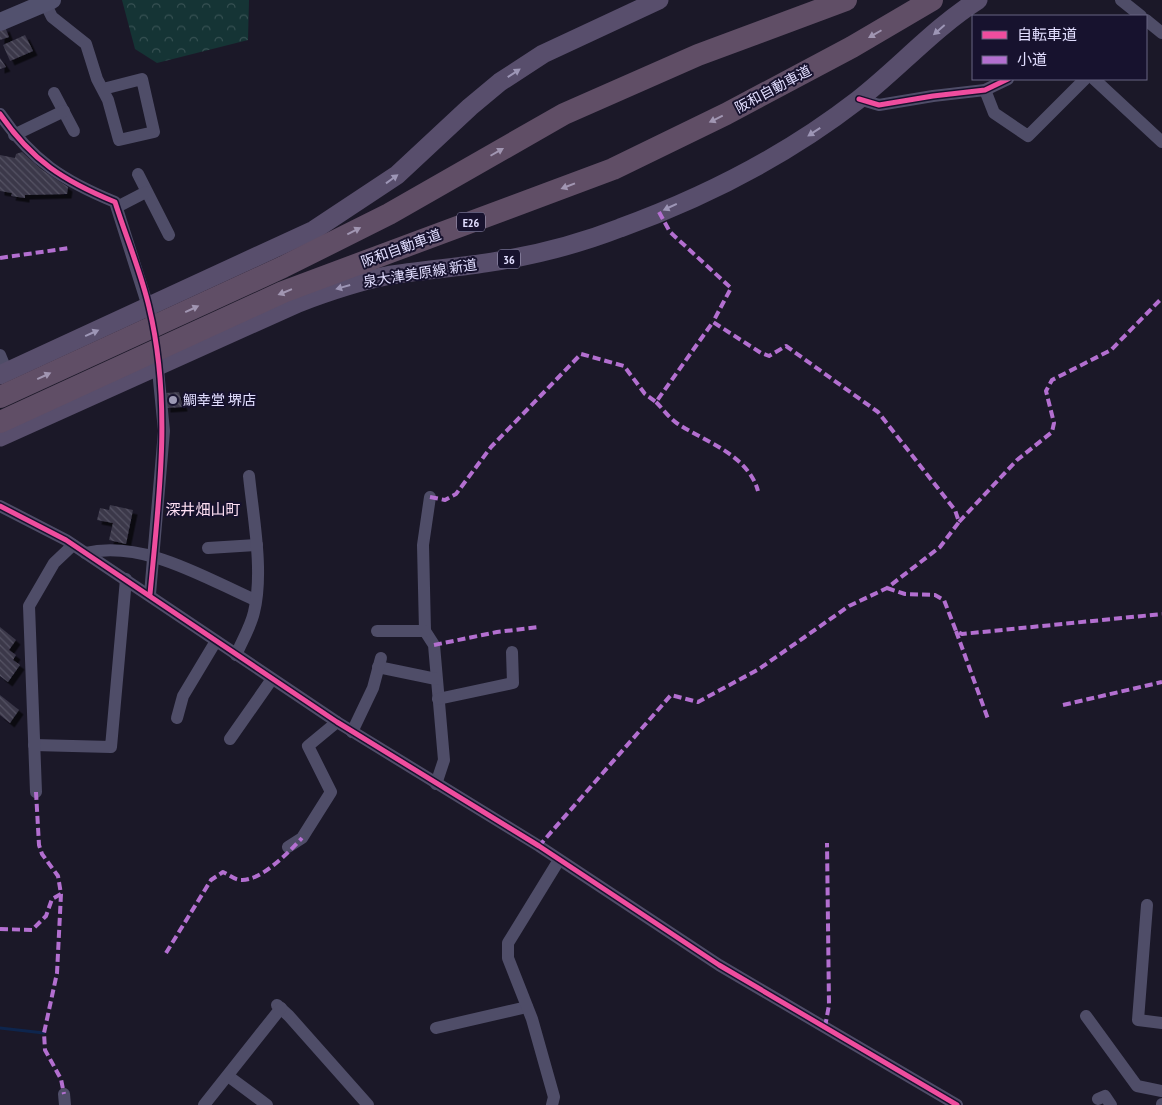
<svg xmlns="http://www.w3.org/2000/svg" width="1162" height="1105" font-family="'PT Sans Narrow','Noto Sans JP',sans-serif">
  <defs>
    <pattern id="park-crowns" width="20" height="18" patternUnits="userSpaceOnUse" patternTransform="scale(1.25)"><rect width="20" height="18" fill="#153435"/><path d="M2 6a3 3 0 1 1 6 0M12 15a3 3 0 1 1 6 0" fill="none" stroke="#375153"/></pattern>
    <pattern id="building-back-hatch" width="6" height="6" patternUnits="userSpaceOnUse" patternTransform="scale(1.25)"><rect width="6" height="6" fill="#3a3749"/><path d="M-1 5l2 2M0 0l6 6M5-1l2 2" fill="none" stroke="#565464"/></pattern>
    <filter id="shadow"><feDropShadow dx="4.5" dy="4.5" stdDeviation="0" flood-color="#0009"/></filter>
  </defs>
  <rect width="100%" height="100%" fill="#1b1828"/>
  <polygon fill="url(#park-crowns)" points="122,0 249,0 248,40 157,63 135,49"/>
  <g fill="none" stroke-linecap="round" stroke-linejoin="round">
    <polyline stroke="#0e254d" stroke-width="3" points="0,1028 44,1033"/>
  </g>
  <g fill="url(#building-back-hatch)" filter="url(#shadow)">
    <polygon points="5,27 9,37 0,40 0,29"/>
    <polygon points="25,35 33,51 10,61 3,45"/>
    <polygon points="0,58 6,67 0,69"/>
    <polygon points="22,152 41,169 68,187 67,194 25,195 25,198 11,196 12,193 0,191 0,155 15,158 16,154"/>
    <polygon points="179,392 183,407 166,408 165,393"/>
    <polygon points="110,505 133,510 126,544 109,540 113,523 97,520 100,508 109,510"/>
    <polygon points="0,627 16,640 9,650 16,655 13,660 20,665 8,682 0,676"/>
    <polygon points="0,695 19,710 10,723 0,715"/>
  </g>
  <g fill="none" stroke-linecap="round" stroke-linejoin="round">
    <g stroke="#4f4d68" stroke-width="12">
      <polyline points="1121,0 1141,16"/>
      <polyline points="45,3 52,17 86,44 97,79 108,100 119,140 154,132 142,79 103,89"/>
      <polyline points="1146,20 1162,33"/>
      <polyline points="1094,79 1162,142"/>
      <polyline points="985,90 994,113 1028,136 1085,79"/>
      <polyline points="54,93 74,131"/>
      <polyline points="859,99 879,105 933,96 985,90 1008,79"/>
      <path d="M0,114C32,161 64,181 115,202L150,313"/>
      <polyline points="14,135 64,111"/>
      <polyline points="138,174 169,235"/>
      <polyline points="117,207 146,192"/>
      <polyline points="0,355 7,372"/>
      <polyline points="430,497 423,545 425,631 434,645 444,760 436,784"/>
      <polyline points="0,506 66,540 337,722 539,846 719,965 957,1105"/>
      <polyline points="208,548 257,545"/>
      <path d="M85,553C144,540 203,577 255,600"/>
      <polyline points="150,594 164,431 157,360"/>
      <polyline points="377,631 425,631"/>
      <path d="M236,655C242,641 251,626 254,612C264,572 253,516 249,476"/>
      <polyline points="378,667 436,679"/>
      <polyline points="438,699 513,683 512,652"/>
      <polyline points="177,718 183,696 216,641"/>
      <polyline points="352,732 373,688 381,658"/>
      <polyline points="230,739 272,679"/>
      <polyline points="34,745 111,747 126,579"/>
      <polyline points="36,792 29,606 54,563 73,545"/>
      <polyline points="288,847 302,838 331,792 308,746 337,722"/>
      <polyline points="1147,905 1138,1020 1162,1023"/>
      <polyline points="277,1005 289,1016 368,1105"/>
      <polyline points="1086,1016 1137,1086 1162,1091"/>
      <polyline points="436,1028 527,1007"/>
      <polyline points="228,1076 267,1105"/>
      <polyline points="64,1094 65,1105"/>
      <polyline points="1098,1099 1105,1096 1111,1105"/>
      <polyline points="204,1105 281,1008"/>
      <polyline points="552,1105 554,1097 532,1019 508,958 508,943 559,860"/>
      <polyline points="1162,1105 1162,1104"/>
    </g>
    <polyline stroke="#52516e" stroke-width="18" points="0,22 52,0"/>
    <g stroke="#584e6c" stroke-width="19">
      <polyline points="0,375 314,230 397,175 470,107 500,82 543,54 659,0"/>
      <path d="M0,437L298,303C327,292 356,282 386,276C421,270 456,268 492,262C535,255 579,244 620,228C705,197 787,155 858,100C899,68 934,28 978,0"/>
    </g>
    <g stroke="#604e66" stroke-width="22">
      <polyline points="0,397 283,267 389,214 564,114 698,55 846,0"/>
      <polyline points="0,422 283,292 613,169 726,114 852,47 932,0"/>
    </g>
    <g stroke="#b36fd0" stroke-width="4" stroke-dasharray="8 4" stroke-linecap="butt">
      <polyline points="659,212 670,232 731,288 713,322"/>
      <polyline points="0,258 69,248"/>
      <path d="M656,402C663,409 670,419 678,424C706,442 748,455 758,491"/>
      <polyline points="430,497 445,500 456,494 491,447 581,354 624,366 645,394 656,402 713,322 761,353 769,356 786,346 878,412 955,510 959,522 940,547 887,588 849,606 759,669 698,702 671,695 539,846"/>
      <polyline points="959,522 1017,460 1052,432 1054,423 1046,391 1052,380 1111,350 1162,298"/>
      <polyline points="887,588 905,594 935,595 944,600 956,631 962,634 1162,614"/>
      <polyline points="956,631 988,719"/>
      <polyline points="434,645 497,632 539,627"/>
      <polyline points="1063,705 1162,682"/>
      <polyline points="36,792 39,845 42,854 58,876 61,894 57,973 44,1033 45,1050 61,1079 64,1094"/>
      <polyline points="0,929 32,930 46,916 52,899 61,894"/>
      <path d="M166,953L211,880L223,872C228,874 235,880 241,880C261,881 289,852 302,838"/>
      <polyline points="825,1027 829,1005 827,843"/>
    </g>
    <defs>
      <g id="cycleway">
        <polyline points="859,99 879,105 933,96 985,90 1008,79"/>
        <path d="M0,114C32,161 64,181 115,202C126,237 141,272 149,307C172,403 159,498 150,594"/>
        <polyline points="0,506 66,540 337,722 539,846 719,965 957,1105"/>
      </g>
    </defs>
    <use href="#cycleway" stroke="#17122e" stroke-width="8"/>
    <use href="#cycleway" stroke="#ef4d9e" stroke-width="5"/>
  </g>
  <defs><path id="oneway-solid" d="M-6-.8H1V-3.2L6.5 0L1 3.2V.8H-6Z" transform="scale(1.25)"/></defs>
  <g fill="#9d96b6">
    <use href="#oneway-solid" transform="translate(939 30) rotate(139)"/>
    <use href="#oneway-solid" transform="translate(514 73) rotate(-33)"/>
    <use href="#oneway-solid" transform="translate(814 132) rotate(147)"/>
    <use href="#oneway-solid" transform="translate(392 179) rotate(-36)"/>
    <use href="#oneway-solid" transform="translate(670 207) rotate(155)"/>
    <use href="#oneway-solid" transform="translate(343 287) rotate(164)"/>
    <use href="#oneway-solid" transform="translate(92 333) rotate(-24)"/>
  </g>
  <g fill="#a196b2">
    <use href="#oneway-solid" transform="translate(875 34) rotate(150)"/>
    <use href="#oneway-solid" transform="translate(716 119) rotate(154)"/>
    <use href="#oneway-solid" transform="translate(497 152) rotate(-30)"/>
    <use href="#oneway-solid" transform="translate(568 186) rotate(159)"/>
    <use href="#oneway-solid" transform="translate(354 231) rotate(-27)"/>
    <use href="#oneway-solid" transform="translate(285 292) rotate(158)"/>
    <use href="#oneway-solid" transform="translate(192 309) rotate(-25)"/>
    <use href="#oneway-solid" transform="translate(44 376) rotate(-25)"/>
  </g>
  <circle fill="#9c99b4" stroke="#17122e" stroke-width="2" cx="173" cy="400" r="5"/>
  <g text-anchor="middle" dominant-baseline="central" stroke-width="4" stroke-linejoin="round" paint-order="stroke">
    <g fill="#17122e" stroke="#a5a1c0" stroke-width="1">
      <rect x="457" y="212.5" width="28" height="19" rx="4"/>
      <rect x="498" y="249.5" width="22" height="19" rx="4"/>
    </g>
    <g font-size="12" font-weight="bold" fill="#e2deff">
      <text x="471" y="222">E26</text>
      <text x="509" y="259">36</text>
    </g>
    <g font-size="14" fill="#e2deff" stroke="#17122e">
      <text transform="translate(773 89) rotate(-28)">阪和自動車道</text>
      <text transform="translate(401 248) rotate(-20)">阪和自動車道</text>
      <text transform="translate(420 273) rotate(-9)">泉大津美原線 新道</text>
    </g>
    <g font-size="14" fill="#e2deff" stroke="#17122e" text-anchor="start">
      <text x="183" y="400">鯛幸堂 堺店</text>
    </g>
    <g font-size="15" fill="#ffe0f4" stroke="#17122e">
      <text x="203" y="509">深井畑山町</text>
    </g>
  </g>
  <rect x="972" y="15" width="175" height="65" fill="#17122e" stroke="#686482"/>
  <rect x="982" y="31" width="25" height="8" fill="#ef4d9e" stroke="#686482"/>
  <text x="1017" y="40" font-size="15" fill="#e2deff">自転車道</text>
  <rect x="982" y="56" width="25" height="8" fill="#b36fd0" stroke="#686482"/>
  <text x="1017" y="65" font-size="15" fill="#e2deff">小道</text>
</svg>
